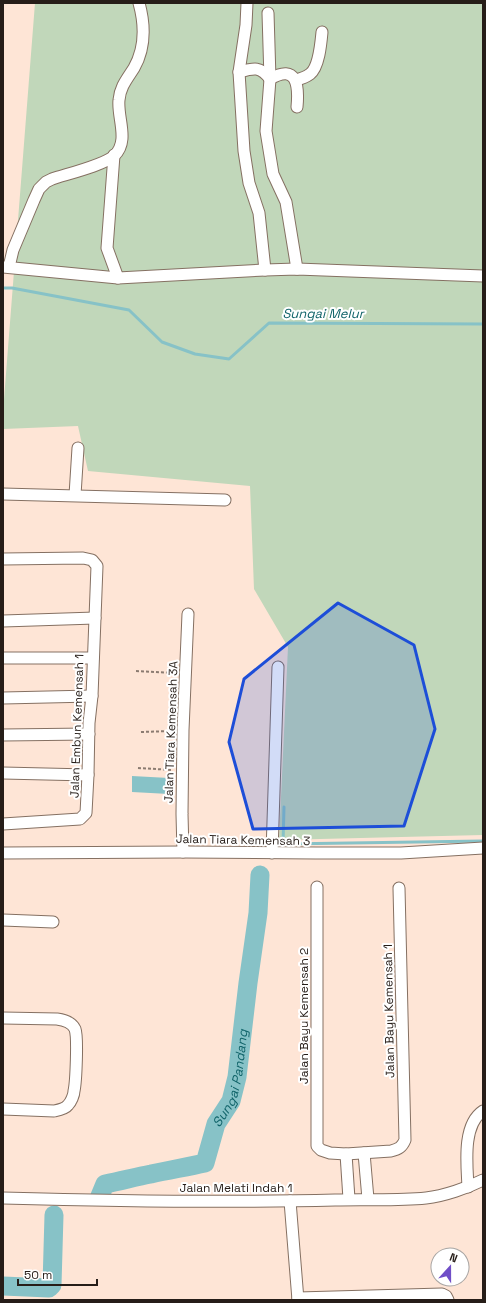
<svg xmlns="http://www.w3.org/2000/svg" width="486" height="1303" font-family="'Space Grotesk',sans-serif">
  <rect width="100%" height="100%" fill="#fee5d6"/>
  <polygon fill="#c1d7ba" points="35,3 483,3 483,835 279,840 288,647 254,589 250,486 88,471 78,426 3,429 3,412"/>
  <polygon fill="#87c2c7" points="132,776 169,778 169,794 132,792"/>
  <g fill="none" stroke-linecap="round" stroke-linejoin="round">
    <g stroke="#87c2c7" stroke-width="3">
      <polyline points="3,288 12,288 129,310 162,342 195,354 229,359 269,323 483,324"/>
      <polyline points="284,807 283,844 483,841"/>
    </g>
    <g stroke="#87c2c7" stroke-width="19">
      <path id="s1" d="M100,1196L105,1184C121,1181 135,1177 151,1174C169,1170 187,1167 205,1163L216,1124L231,1101L237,1077L248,983L258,913L260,875"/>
      <polyline points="3,1286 49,1288 52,1285 54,1215"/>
    </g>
    <defs>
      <g id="minor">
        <polyline points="247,3 246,25 239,72 244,151 249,183 259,213 265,270"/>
        <polyline points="268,13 270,79 266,131 273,174 286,202 297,269"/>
        <path d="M239,72C254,68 260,66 270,79C297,63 299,86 297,107"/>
        <path d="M296,80C300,79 306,77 310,74C319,67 321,43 322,32"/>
        <polyline points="114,155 107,248 118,278"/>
        <polyline points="3,267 118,278 265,270 297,269 483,276"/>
        <path d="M9,267L13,250L34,200L39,189L46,182L52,179C67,174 104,165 114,156C130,141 117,118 119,100C120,87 127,79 134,68C146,47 145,25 139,3"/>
        <polyline points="3,494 225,500"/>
        <polyline points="75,495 78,448"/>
        <polyline points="3,559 83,558 92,560 97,566 92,696 89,723 88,775 86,813 80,819 3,824"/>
        <polyline points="3,621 95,618"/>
        <polyline points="3,658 93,658"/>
        <polyline points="3,698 92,696"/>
        <polyline points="3,735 89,734"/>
        <polyline points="3,773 88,775"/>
        <polyline points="183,852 182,814 183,730 188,614"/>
        <polyline points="3,853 183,852 316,853 401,853 483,848"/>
        <polyline points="272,853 278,667"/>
        <path d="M317,887V1146L321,1150L330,1153L346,1154L391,1151C399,1149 402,1147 405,1140L399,888"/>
        <polyline points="3,920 53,922"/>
        <path d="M3,1018L57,1019C64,1020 72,1022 75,1029C78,1037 76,1082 74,1091C74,1095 71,1102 68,1105C65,1109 59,1110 54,1111L3,1109"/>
        <polyline points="364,1153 368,1199"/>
        <polyline points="346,1154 349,1199"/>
        <path d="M468,1187C467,1165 462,1125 483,1111"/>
        <path d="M3,1198C114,1201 225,1203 335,1200C365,1199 396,1201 426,1198C444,1196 467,1188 483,1180"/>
        <polyline points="290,1201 298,1300"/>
        <polyline points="298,1298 442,1294 446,1296 448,1300"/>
      </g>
    </defs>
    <use href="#minor" stroke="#857062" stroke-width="13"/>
    <g stroke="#8b7b71" stroke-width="2" stroke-dasharray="3 2" stroke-linecap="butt">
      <polyline points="136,671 175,673"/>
      <polyline points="141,732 172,731"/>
      <polyline points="138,768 173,770"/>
    </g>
    <use href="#minor" stroke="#fff" stroke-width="11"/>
  </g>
  <path fill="#1d4ed8" fill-opacity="0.2" stroke="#1d4ed8" stroke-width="3" stroke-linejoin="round" d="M338,603L414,645L435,729L404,826L253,829L229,742L244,679Z"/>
  <g text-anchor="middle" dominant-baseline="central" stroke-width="4" stroke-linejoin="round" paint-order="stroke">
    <g font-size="12" fill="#261d18" stroke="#fff">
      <text transform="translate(77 726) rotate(-88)">Jalan Embun Kemensah 1</text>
      <text transform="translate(171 732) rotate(-88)">Jalan Tiara Kemensah 3A</text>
      <text transform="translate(243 840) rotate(1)">Jalan Tiara Kemensah 3</text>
      <text transform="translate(389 1011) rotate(-91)">Jalan Bayu Kemensah 1</text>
      <text transform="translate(304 1016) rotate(-90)">Jalan Bayu Kemensah 2</text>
      <text x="236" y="1188">Jalan Melati Indah 1</text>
    </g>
    <g font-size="13" font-style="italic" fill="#106369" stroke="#fff">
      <text x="323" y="313">Sungai Melur</text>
      <text stroke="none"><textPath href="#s1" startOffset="205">Sungai Pandang</textPath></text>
    </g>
  </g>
  <rect width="486" height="1303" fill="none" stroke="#261d18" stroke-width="8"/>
  <g transform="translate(450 1267) rotate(21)"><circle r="19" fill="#ffffff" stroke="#a8a5a3"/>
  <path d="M0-3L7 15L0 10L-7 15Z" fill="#704ec7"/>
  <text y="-6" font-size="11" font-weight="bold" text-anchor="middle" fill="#261d18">N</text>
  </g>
  <path d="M18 1279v6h79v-6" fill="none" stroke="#261d18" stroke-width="2"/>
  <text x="24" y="1279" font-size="12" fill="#261d18" stroke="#ffffff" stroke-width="3" paint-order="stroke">50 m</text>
</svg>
